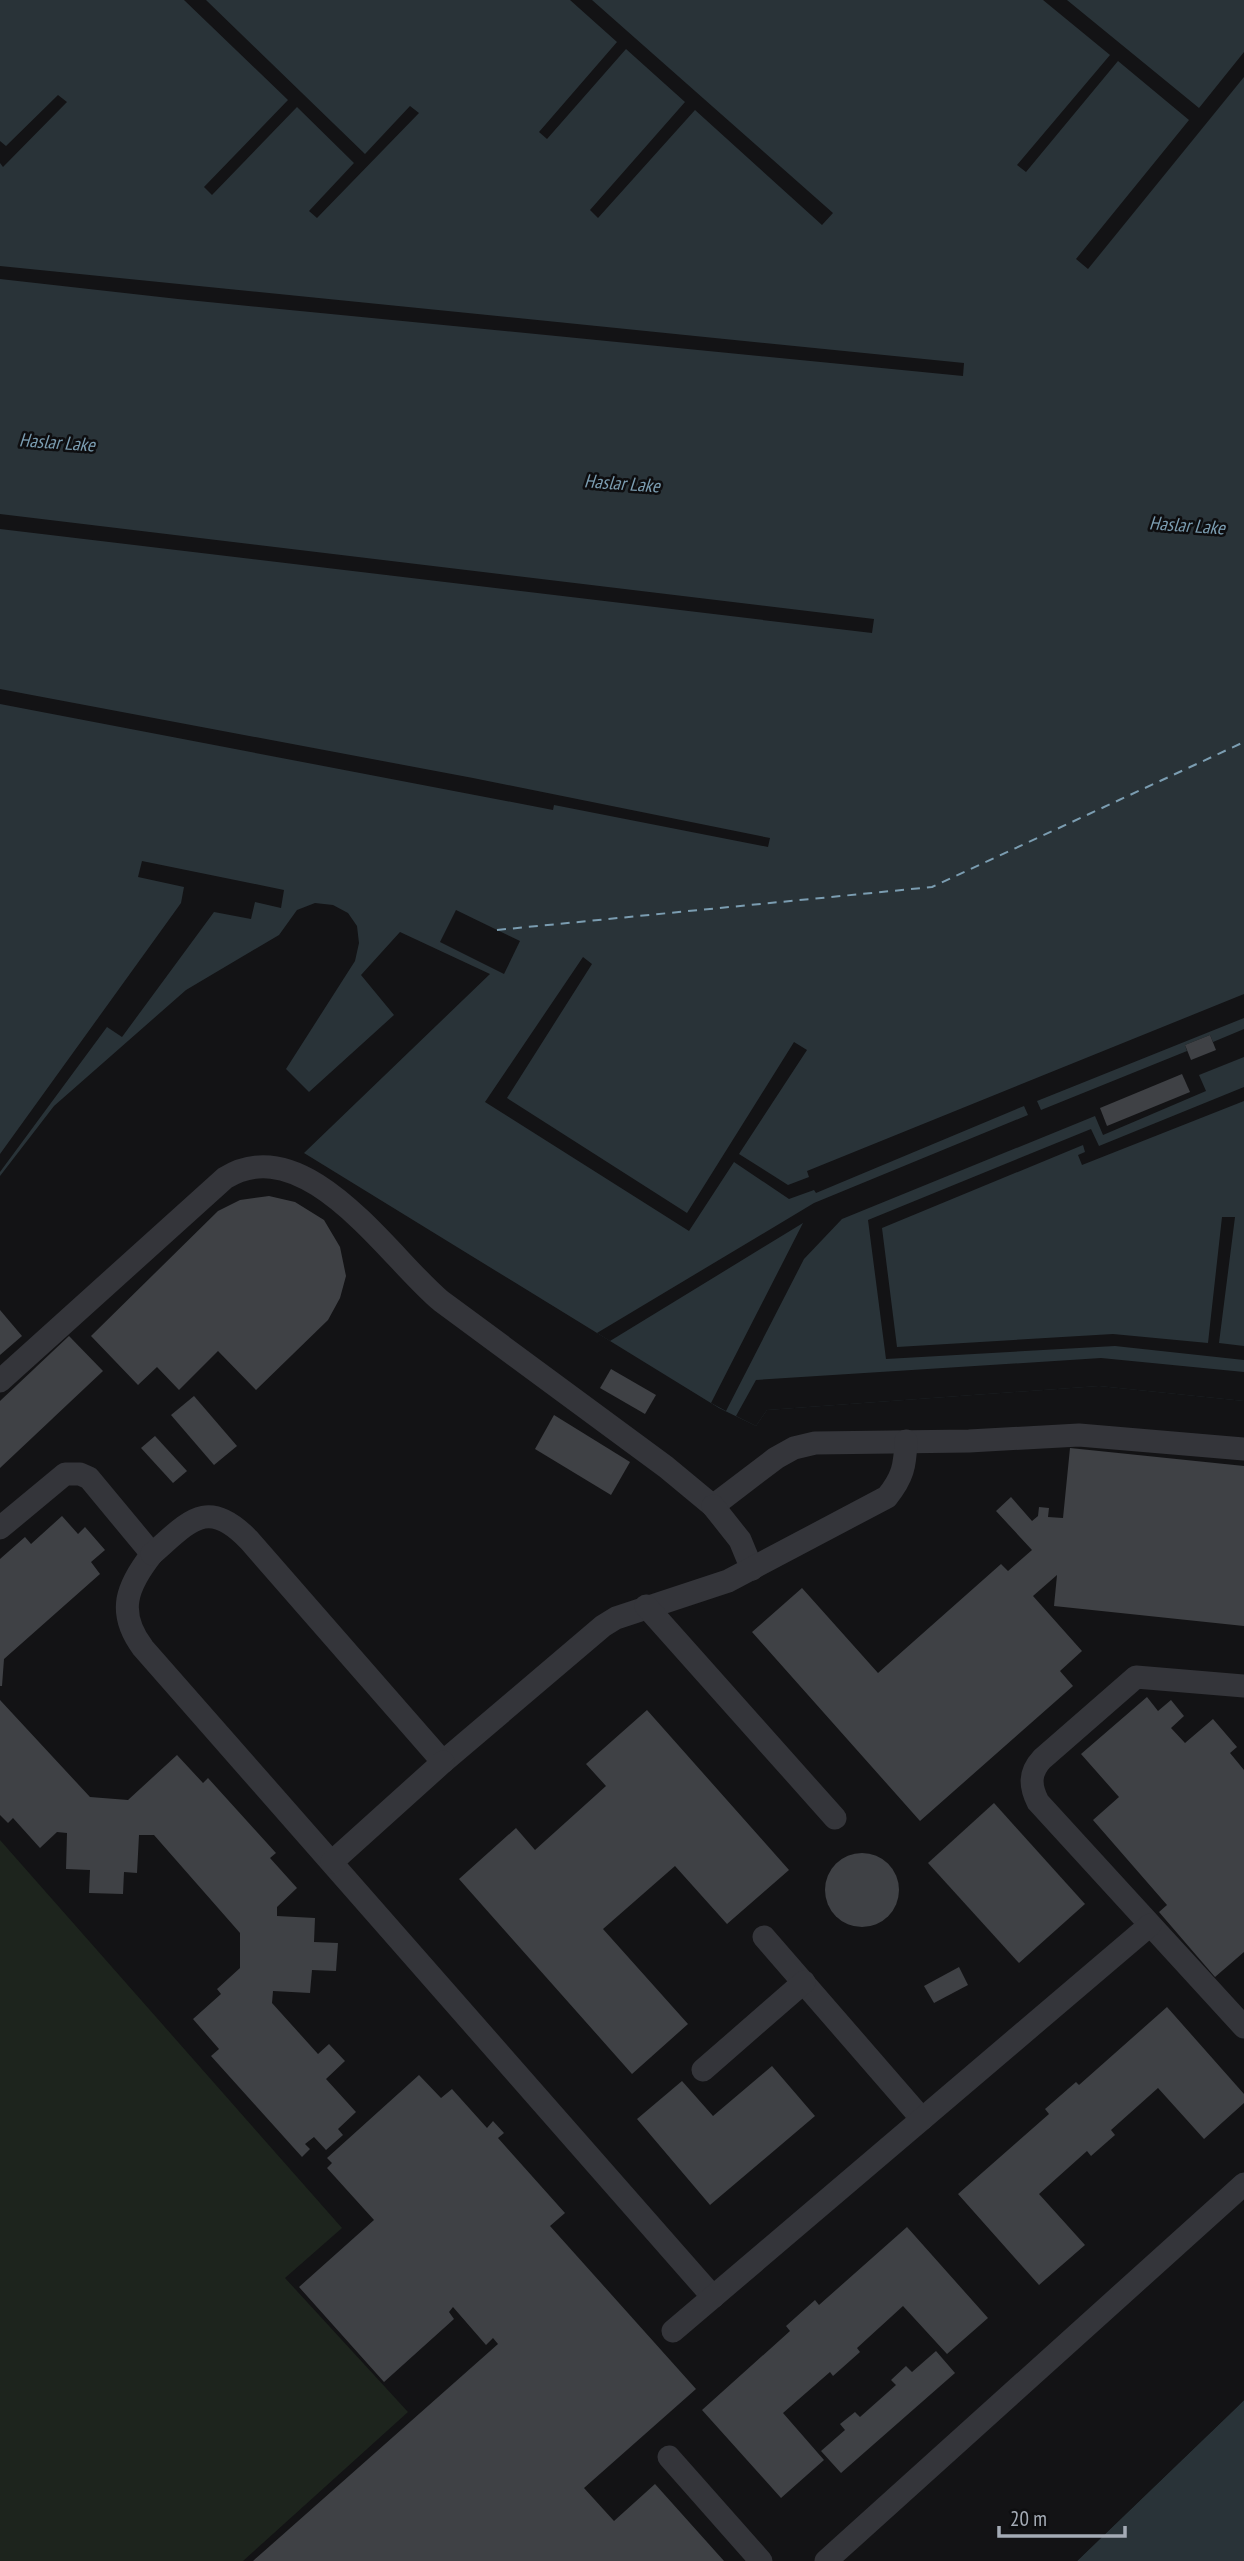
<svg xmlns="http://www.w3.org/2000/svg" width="1244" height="2561" font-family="'PT Sans Narrow',sans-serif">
  <rect width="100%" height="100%" fill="#131315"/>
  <polygon fill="#1d241d" points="0,1840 342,2228 285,2278 408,2412 243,2561 0,2561"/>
  <g fill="#293338">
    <polygon points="0,0 1244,0 1244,1401 1099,1386 767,1410 756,1426 719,1408 304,1153 490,974 400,932 361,975 394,1015 309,1092 286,1069 355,961 359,943 357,926 348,913 333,905 315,903 297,910 279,935 186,990 54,1106 0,1176"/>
    <polygon points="1244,2400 1244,2561 1077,2561 1236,2408"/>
  </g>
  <g fill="#131315">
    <polygon points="184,0 206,0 365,154 410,106 419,113 317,218 309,211 354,163 297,107 212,195 204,187 288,100"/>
    <polygon points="570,0 592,0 833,213 822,225 695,110 598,218 590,210 685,102 626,49 547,139 539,132 617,42"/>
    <polygon points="1043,0 1067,0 1199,108 1244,52 1244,77 1088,269 1076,259 1189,120 1118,61 1026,172 1017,165 1110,55"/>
    <polygon points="58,95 67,102 3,167 0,163 0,141 6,146"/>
    <polygon points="0,266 964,363 963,376 178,299 0,279"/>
    <polygon points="0,514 874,619 872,633 0,529"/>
    <polygon points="0,689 473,778 770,838 768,847 554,805 553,810 0,704"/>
    <polygon points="142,861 284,890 281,908 255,902 251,919 214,912 122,1037 107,1027 0,1172 0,1154 181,903 184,887 138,877"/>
    <polygon points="456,910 520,941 504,974 440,942"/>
    <polygon points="583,957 592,964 507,1098 687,1213 794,1042 807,1050 739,1154 788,1185 809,1177 807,1171 1244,994 1244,1018 1037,1101 1041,1110 1187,1051 1185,1045 1210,1035 1213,1042 1244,1029 1244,1057 1199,1075 1206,1091 1103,1135 1095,1116 842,1219 804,1259 726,1411 711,1403 803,1223 610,1341 597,1333 814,1203 1028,1115 1024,1106 816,1193 814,1190 789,1199 734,1162 689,1231 485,1102"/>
    <polygon points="1244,1087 1244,1101 1082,1165 1078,1155 1085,1152 1083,1145 882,1228 897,1347 1113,1334 1208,1343 1222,1217 1235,1217 1219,1343 1244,1346 1244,1360 1115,1346 886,1359 868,1220 1091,1129 1099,1146"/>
    <polygon points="1101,1358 1244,1372 1244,1401 1099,1386 767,1410 756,1426 736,1416 756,1380"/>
    <polygon points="1244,2397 1244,2400 1236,2408 1077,2561 1073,2561"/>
  </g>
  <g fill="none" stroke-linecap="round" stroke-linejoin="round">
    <polyline stroke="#7b9db1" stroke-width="2" stroke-dasharray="9 7" stroke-linecap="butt" points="497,930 932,887 1244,742"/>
  </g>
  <g fill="#3f4145">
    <polygon points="1210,1035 1216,1050 1191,1060 1185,1045"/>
    <polygon points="1182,1074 1190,1092 1107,1126 1100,1108"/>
    <polygon points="269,1196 295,1202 324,1220 340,1247 346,1276 340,1298 328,1320 256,1390 218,1351 179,1390 157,1367 138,1385 91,1336 218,1211 240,1200"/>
    <polygon points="0,1310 22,1336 0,1355"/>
    <polygon points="69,1336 103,1371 0,1468 0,1401"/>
    <polygon points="611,1369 656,1395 645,1414 600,1388"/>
    <polygon points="194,1396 237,1446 214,1465 171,1415"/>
    <polygon points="554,1415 630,1462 611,1495 535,1449"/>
    <polygon points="155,1436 187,1471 173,1483 141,1448"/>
    <polygon points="1070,1448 1244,1466 1244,1626 1054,1606 1057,1575 1033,1596 1082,1651 1060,1671 1073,1686 920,1821 752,1632 802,1588 878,1673 1001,1564 1008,1571 1032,1550 996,1511 1011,1497 1032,1521 1038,1516 1039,1507 1049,1508 1048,1517 1063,1518"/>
    <polygon points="62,1516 78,1534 85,1527 105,1550 91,1562 100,1574 4,1659 2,1686 0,1686 0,1559 25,1537 31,1544"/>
    <polygon points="1147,1697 1158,1711 1171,1700 1184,1716 1171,1728 1185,1743 1213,1719 1237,1747 1230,1753 1244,1770 1244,1952 1215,1977 1159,1912 1167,1905 1093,1820 1119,1797 1081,1754"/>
    <polygon points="0,1700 90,1797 128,1800 177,1755 203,1783 208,1778 276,1853 270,1858 297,1888 277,1907 277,1916 315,1918 314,1942 338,1943 336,1971 312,1970 310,1993 273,1991 272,2003 318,2054 329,2044 345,2061 326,2079 356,2112 338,2129 343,2135 326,2150 314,2137 305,2144 310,2149 302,2157 211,2056 219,2049 193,2019 221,1994 217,1989 240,1968 240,1933 154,1835 139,1835 137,1873 124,1872 123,1894 89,1893 90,1870 66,1869 67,1833 57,1832 40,1848 13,1818 8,1823 0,1815"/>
    <polygon points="647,1710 789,1870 727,1924 675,1866 603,1929 688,2024 632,2074 459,1879 516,1828 535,1850 606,1786 586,1764"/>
    <polygon points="994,1803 1085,1904 1019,1963 928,1863"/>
    <circle cx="862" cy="1890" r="37"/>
    <polygon points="959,1967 968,1985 934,2003 924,1986"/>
    <polygon points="1167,2007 1244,2094 1244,2103 1204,2139 1158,2088 1111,2130 1115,2135 1091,2156 1087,2151 1039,2194 1085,2245 1039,2285 958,2194 1049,2114 1045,2109 1076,2082 1079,2085"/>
    <polygon points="772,2066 815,2116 710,2205 637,2119 682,2081 713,2116"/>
    <polygon points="419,2075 441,2098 452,2089 487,2128 493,2121 504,2133 498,2138 565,2213 550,2226 696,2389 584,2488 614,2521 655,2484 724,2561 253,2561 498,2344 493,2338 486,2345 453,2307 449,2312 454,2319 384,2382 299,2287 374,2220 327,2168 332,2163 327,2158"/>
    <polygon points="907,2227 988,2318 947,2354 903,2306 857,2348 860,2352 833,2376 830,2372 783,2413 824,2460 781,2498 702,2410 790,2331 786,2326 815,2300 819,2305"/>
    <polygon points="936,2351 955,2373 841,2473 821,2451 845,2430 840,2424 855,2412 860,2417 896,2385 891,2380 906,2366 912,2372"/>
  </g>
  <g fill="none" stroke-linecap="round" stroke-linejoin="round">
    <g stroke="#34353a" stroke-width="23">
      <path d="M0,1381L225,1178C306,1128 389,1258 441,1301L666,1467L713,1506L776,1458L794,1448L815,1443L969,1441L1079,1435L1244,1449"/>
      <polyline points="713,1506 740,1540 752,1569"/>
      <path d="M0,1528L65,1474H80L89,1478L152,1554C127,1586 116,1612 143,1648L713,2297"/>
      <path d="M152,1554C189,1522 207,1496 249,1540L443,1762L603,1626L616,1618L728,1581L887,1497C903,1477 905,1466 906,1441"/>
      <polyline points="646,1606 835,1818"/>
      <path d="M1244,1686L1136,1677L1042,1759C1029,1773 1030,1786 1038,1802L1244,2027"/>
      <polyline points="332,1862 443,1762"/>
      <polyline points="764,1937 922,2119"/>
      <polyline points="703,2070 804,1982"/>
      <polyline points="673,2331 1150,1925"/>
      <polyline points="669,2457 761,2561"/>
      <polyline points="826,2561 1244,2184"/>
    </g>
  </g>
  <g text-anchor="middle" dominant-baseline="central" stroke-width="5" stroke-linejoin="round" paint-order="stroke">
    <g font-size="19" font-style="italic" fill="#7b9db1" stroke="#0e0e10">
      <text transform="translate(57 442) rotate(4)">Haslar Lake</text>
      <text transform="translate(622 483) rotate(4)">Haslar Lake</text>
      <text transform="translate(1187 525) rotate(4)">Haslar Lake</text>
    </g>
  </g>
  <path d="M999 2526v10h126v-10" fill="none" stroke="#a4abb5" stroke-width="3.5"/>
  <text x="1010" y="2526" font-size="21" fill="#a4abb5" stroke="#0e0e10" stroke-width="5" paint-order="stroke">20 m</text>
</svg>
